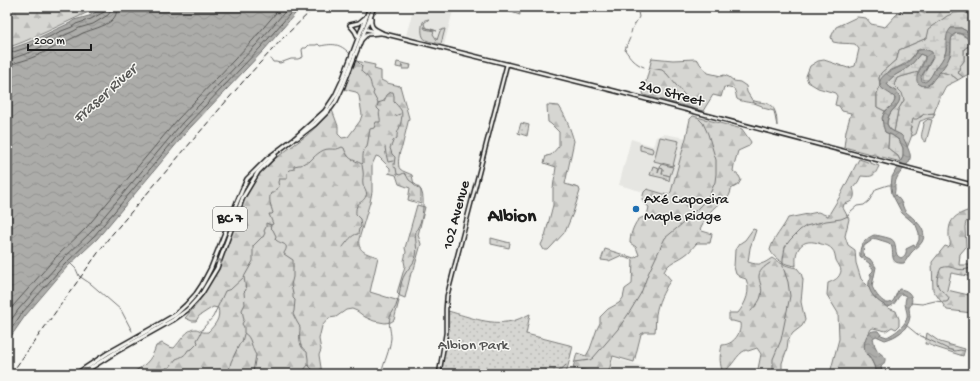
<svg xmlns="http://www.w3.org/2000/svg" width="980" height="381" font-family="'Gochi Hand',sans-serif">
  <defs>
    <pattern id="forest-firs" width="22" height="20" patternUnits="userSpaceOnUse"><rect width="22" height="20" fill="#d6d6d2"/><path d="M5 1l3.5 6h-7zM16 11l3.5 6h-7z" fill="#b7b7b4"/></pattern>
    <pattern id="wetland-marsh" width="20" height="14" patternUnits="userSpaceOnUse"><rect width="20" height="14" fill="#d6d6d2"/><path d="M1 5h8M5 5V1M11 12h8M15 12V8" fill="none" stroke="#b7b7b4"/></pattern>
    <pattern id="park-dots" width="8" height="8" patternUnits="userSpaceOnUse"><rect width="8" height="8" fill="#d6d6d2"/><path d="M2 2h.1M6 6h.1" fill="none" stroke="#b7b7b4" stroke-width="1.8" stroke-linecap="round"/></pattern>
    <pattern id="water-waves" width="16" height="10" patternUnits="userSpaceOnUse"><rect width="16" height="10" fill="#acaca9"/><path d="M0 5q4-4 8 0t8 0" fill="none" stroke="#939391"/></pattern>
  </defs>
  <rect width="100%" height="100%" fill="#f6f6f2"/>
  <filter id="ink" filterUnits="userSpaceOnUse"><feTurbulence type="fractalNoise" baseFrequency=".025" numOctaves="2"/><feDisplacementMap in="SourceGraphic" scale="8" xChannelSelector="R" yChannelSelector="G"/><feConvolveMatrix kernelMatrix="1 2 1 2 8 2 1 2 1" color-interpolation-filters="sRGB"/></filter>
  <g filter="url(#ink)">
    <g fill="#e6e6e2">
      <polygon points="414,7 454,7 444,45 406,35"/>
      <polygon points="664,134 686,138 671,192 669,194 667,195 647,189 644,192 619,185 631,139 653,146 656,137"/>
      <polygon points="614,358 668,374 609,374"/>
    </g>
    <g fill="#d6d6d2" stroke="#797977">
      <path d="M429,19L424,23L425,27L427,28L437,31L424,27L425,29L434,31L433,34L437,40L440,31L444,29H445L441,44C437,43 430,42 426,40C421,38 421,27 423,22C425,19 426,20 429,19Z"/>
      <path d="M752,100C756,102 760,102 765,103C776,105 777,116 777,126L774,111L763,108L762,106L754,103Z"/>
      <path d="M935,113L933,118C926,117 923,121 920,121L916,134L912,136L910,131L913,119L921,117L924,114Z"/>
      <path d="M928,119L932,120L926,142C918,138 923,132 924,124L923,123Z"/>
      <polygon points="660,137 679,141 673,166 654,161"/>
      <polygon points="640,145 642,145 652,148 653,150 652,153 640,150"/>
      <polygon points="661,164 673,167 670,176 662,174 663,169 660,168"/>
    </g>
    <g fill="url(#forest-firs)" stroke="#797977">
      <polygon points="7,7 99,7 46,32 23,42 7,48"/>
      <polygon points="495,7 519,7 520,15"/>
      <path d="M899,7H915L919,11L925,14L928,7H973V17L964,12L927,38L899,50L897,59L881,73L879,78L880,85L877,94V107L885,111L882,118L885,132L889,134L888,148L898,156L901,162L844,147L846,131L851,113L842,111L839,106L835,105L837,96L835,93L818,88L808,82L806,76L810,66L818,61L824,60L848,68L855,66L859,49L855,44C847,43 841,44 833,42L831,37L836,27L857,17L866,18L871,24L885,27L896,15L901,12Z"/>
      <polygon points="969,46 973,52 973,72 963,77 958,73 960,66 964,61 964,49 967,47"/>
      <path d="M652,58L673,60L695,59L698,60C700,66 705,68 708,73L721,76L724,75L729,77L734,81L740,82L746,86L747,92L754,103C751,103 739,101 737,99C736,97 736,92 734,89L724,87L721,97L713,95L706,106L703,111L644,95L643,93Z"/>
      <path d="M356,61L375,65L374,69L381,71V80L387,83L400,86L409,118L402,147C399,151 397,166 400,169C403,172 409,173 412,175L414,185L421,190V204L408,200L410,188L399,184L396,175L388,173L390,171V168L379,157L376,156L372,165V192L370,202L359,239C357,252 368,254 378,257L370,292L399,301L394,320L391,322L385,323L374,321L365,317L357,311L352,309L346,310L336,317L329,318L322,326L319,339L321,350L319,355L322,374H130C144,366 151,362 156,346L162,343L169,347L174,348C180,342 187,328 196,329C201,330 201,333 208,332C215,325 221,318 218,308L213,307L199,316L196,321H192L185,318L198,303L202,293L217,268L224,247L244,198L260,173L276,158L306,136L317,126L332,110L338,126V134L342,138L348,137L360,121L362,115L359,96L356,92L347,90L345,89L347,81Z"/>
      <path d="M918,72C917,77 917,81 921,85H928L940,72C947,73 953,75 958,80L946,86L938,101L934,113L924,114L917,119H913L910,130L912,135L907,148L901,135L894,132L898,110L904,100L894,85L897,78Z"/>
      <path d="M547,105L559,106C566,117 570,128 574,141L565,184L579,188L580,191L573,213L565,232L550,248L548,250H544L541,245L545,236L553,205V188L556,167L544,163L546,156L551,155L559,146V132L551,124L548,122Z"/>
      <path d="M693,116L742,129L751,142L749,146L738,151L734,165L733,171L739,176L741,180L738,185L731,189C730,201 722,200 715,207C708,213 704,221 700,229L702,231L712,234L710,243H697C693,247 690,252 685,255C677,261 668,262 664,272L671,280C666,286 659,300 657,309C655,316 656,324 655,332H645L641,334L634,362L613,356L608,374H591V372L584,370L573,368L577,353L586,356L590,349L597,329L600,323V317L608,309L619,303L623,298L625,289L632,284L633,260L620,256L609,261L601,260L605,249L634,258L639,255L636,247L630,243C630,236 633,226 638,220C640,218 644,217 647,216L649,207L644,203L642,199L644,192L647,189L667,195L669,194L671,192L686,138L690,119Z"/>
      <path d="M859,159L879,166C874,177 873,177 861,176L858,182L853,188C856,197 854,202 844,204L843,208L849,219L845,236L848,245L855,250L856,263L861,279L869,287L875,298L888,308L896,311L899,319V326L896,329L892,327L886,331L873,328L871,329L865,341V352C870,358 876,366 875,374H834L830,373L839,339L838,313L827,295L828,283C833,281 838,279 840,274C843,269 838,265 836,260C835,256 835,252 832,249C828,245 825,245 821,244C813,241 804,240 799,248C795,254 796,260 796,266C785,265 775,260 770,250C773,238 783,229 788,218L818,212L828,216L839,198Z"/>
      <polygon points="417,205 425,207 418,235 421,244 414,269 411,273 405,298 400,296 397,293 405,266 404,261 406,252 405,248"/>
      <path d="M973,209V217H972L966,222L965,227L966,247L960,254L959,265H971L973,263V277L951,273L947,290L973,296L972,313L947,310L933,290L932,262L945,246L948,247L950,245C951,241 949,240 949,236C948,217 958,214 973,209Z"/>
      <path d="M753,229L756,230L750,248L748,262C760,266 763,264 772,258C779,263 789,267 797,268L801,273L803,280L801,302L805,320L802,326L793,333L788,340L787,349L782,363V374H757L761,354L757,348L748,351L746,350C736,354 733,367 724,371L722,370C719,360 720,355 722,345C733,345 742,333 740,323L733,321H729V313H738C746,303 751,291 746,279L740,277L736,274L734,267L735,250L739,244L745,240Z"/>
      <polygon points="927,333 940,342 965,349 963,356 938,348 927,344 925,344"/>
    </g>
    <g fill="url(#wetland-marsh)" stroke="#797977">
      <path d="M964,12L973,17V35L961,28H951L946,40V50L945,55L940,64L935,68L933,74L928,80H923V75L931,60L920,49L916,51V52C909,63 901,66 889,71L882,88L894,95C897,103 891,107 885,111L877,107V94L880,85L879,78L881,73L897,59L899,50L927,38L929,29L947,16L954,13Z"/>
      <path d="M956,33C963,34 967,39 973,42V52L969,46L967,47L964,49V61L960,66L958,73L963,77L958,80C953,75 947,73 940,72L950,56L951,52V39Z"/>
      <path d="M920,54L925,56V58L918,72L897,78L894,85L902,93L904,100L898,110L894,132L890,129L887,124C888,117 890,112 896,107L895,90L888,86L887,84C891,74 902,73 909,66C913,63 917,58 920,54Z"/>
      <path d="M889,134C901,139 907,149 901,162L898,156L888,148Z"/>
    </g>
    <g fill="url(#park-dots)" stroke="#797977">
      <polygon points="397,62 411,65 410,69 402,69 402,65 401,68 396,67"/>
      <polygon points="521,123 529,125 527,136 518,133"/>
      <polygon points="653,166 659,168 658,173 660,168 663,169 662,174 670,176 669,181 665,180 665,179 663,178 650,175"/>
      <polygon points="491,238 510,243 509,248 491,244"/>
      <path d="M448,311C470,317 493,327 516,320C521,318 526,316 530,314L526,334L573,346L566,374H439L447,335Z"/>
    </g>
    <g fill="url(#water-waves)" stroke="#727271">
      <polygon points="105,7 301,7 264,50 189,129 97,239 67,267 25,316 7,342 7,50 27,43 57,29 70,23 74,20 89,16"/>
      <path d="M951,28H961L973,35V42C968,39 963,33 957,33C948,34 952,49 950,55C947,66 937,74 931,83C928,85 925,87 921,85C910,81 924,65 925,59C925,58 925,57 925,56L920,54C917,58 913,63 910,66C902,73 892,74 887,84C890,89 896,90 899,95C902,102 895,107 891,112C888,116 887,120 887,124C890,132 895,131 901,135C904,137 909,151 910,154C913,166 893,172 895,189C895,191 894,193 895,195C896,196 900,199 901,202C903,205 903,209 906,212C914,219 929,230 922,242C919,247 914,249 911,253C909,256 906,260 904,263C886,265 897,249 889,243C887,242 883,241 880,240C877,239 875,238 871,239V241L864,246L863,254L866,257L870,259L876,267L872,286C874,292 885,309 893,301C896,297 896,293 899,289C911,290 915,299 909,308C909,311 910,314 910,317C908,330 896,337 885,340L876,336L873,338C874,341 874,345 876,348C880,356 891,356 881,367L883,374H878L870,357L865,352C863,342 866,329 878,331L881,335L887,337C895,333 909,324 907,313C906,308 904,304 906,298V296L902,294C896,297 897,305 888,307C879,303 867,293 869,282C870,279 871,278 871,276L870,274L873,271V268L870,266V264L860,256C859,246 864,239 874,235C877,235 889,238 891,239C899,243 892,255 901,258C905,256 907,253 906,249L914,245V246H916L919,240V233L916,225L902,213L892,194L891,187L892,177L903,157V148L899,140L892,135L885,132C883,125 880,117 886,111C890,106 895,105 895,98C891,93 881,90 880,85C877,74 899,68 906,64C910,61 914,56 916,52V51C922,49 926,49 932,52L933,57L921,77L922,81L925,82C931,79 932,73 936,68C940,63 944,58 946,51C949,42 943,37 951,28Z"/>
    </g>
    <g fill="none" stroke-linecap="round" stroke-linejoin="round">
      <g stroke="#565654" stroke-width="1">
        <polyline points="7,54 29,47 59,32 72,27 76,24 91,19 104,12 106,10 106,7"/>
        <polyline points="7,59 11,59 31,52 61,37 74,31 79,28 93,24 108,15 111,11 111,7"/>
        <path d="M7,65C13,65 16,62 22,61C40,56 58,45 75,37C78,36 80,34 83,33C93,29 103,27 111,21C116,17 117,12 117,7"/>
        <polyline points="7,315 13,306 56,257 86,228 178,119 253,40 281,7"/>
        <polyline points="7,326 18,310 61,261 91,232 182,123 257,44 289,7"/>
        <polyline points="7,335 22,313 65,264 94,236 186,126 261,47 296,7"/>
      </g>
      <g stroke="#727271" stroke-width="1">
        <polyline points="631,33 632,29 639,17 637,7"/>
        <path d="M630,38L626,47L625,50C630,57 635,64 644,67"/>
        <path d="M271,59L273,62H276L280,63L291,59H298L303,57L302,50L303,48H306L309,45H316L318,44L320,46C335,43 341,44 351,55"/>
        <polyline points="650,68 662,70 667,74 676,85 689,100 692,106"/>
        <path d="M378,103L384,101L387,95L391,92H393L394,96V102C396,104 399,107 401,110C403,114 401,124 399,129C397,133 397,134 397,138L393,141L392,144L390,148L392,154L395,157L394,165"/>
        <polyline points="395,116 400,114"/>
        <polyline points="385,147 386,154 388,162 393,161"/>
        <path d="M271,225L270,227L273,230L276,236L275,239C280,245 291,242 284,253V254L293,260V277L291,285L293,294V298L295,300L294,311L293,314L297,322L300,327C300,336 297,346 307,352L308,359V365L317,374"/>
        <path d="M343,247C347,242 352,234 358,234L359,229L361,227L360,219L356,215C355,200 362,205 366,196C368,192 364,188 363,184C362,180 364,175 363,171C363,169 362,167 362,165"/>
        <polyline points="70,263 76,269 79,276 91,284 121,310 132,331"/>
        <path d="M244,277L246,290L244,292L245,304L242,310L244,320L242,324L244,327V333C252,337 251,348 256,355L253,372V374"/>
        <path d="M911,303L922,304L935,301L943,302H946L948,301L949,298C947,294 942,292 939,288C935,282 938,274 941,268C953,263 957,275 973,267"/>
        <path d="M751,311C754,307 760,302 761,296C765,281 749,276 770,263"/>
        <polyline points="906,325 917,334 948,349 955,351 960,350 964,351"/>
        <polyline points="968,350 970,350 973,351"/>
        <polyline points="575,362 590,360 593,358 618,329 629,313 641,293 648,274 665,238 682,224 704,202 709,196 715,182 716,174 716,160 708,134 703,123 699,119"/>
        <polyline points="155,374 159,374"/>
        <path d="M163,374L166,368H169L176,359C181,357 185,356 188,350L192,349L198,343L197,340L200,335L203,328L213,317L225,291L231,289L244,277L253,261V246L262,237H263L265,233L264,231L266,227V223L271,225L273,224L269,214H272L273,213C271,206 268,199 271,193H274L276,189L279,187L278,182L279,179H287V173L290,170L294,169V166L299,165H301L306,162H309C314,157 321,149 329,149C335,149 336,150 342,147L344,148C348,160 352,159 362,164L363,163C363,158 362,150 367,147L370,129L374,128L376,122H380C381,118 378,115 380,111L377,108L378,103L373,94L374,91C370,87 372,83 369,79C367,75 363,74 361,71L362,66L355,59"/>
        <polyline points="228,374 231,362 240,343 242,342 244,334"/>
        <polyline points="302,374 304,370 308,365"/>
        <path d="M381,374C384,362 390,350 391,338C391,331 388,324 390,317C392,312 396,308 397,303C401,293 399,284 405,274C408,268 413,265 415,259C419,249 414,241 416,231C418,227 420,224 421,220C423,216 424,197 422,193C420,186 414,184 409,180C407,177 407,175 404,173L400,175L397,174L396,168L394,167"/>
        <polyline points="556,374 566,365"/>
        <polyline points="773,374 773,359 781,340 790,296 788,282 783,267 783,259 785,247 790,240 800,230 806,226 826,221 841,219 848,216 851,211 857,206 864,205 869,201 876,189 888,185 892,185"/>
      </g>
      <defs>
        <g id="secondary">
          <polyline points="365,29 422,43 595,86 615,91 973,185"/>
          <polyline points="439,374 446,333 446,309 447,296 507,64"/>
        </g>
        <g id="trunk">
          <path d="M371,18C370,28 374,29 382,33"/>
          <polyline points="358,37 355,31 350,25 359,23 365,18"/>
          <polyline points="362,39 367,34 380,33"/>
          <polyline points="297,138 315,124 331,108 336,101 343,86 374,7"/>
          <polyline points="76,374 108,353 156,326 175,315 186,305 196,294 202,285 211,268 237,202 247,179 267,159 295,138 325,111 335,96 342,81 370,7"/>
          <polyline points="81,374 116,352 173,320 187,310 197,299 202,293 217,268 243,197 258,172 275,155"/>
        </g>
      </defs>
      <use href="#secondary" stroke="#1c1c1c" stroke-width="5.5"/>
      <use href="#trunk" stroke="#1c1c1c" stroke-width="6"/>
      <use href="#secondary" stroke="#f6f6f2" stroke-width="2.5"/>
      <use href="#trunk" stroke="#f6f6f2" stroke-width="3"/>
      <polyline stroke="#1c1c1c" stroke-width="1" stroke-dasharray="6 3" stroke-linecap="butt" points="11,374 108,239 247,77 283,38 315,7"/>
    </g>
    <defs><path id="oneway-chevron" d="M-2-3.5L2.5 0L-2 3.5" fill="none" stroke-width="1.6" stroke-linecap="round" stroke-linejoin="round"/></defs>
    <use stroke="#949492" href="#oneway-chevron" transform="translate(219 262) rotate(-70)"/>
  </g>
  <circle fill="#1f6fb2" stroke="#f6f6f2" stroke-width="1.5" cx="636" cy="209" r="4"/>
  <g text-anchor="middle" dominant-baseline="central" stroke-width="3" stroke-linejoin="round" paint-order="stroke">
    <rect fill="#f6f6f2" stroke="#5d5d5c" stroke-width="1" x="213" y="207" width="34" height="24" rx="3"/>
    <g font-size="14" font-weight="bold" fill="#1c1c1c">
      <text x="230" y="219">BC 7</text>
    </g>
    <g font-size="15" fill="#1c1c1c" stroke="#f6f6f2">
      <text transform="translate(671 94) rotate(15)">240 Street</text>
      <text transform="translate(457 215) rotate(-75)">102 Avenue</text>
    </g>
    <g font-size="15" fill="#1c1c1c" stroke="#f6f6f2" text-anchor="start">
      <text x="644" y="200">Axé Capoeira<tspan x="644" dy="17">Maple Ridge</tspan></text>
    </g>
    <g font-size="15" fill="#545453" stroke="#f6f6f2">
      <text x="473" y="346">Albion Park</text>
    </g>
    <g font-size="16" font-style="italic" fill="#565654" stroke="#f6f6f2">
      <text transform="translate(106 95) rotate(-42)">Fraser River</text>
    </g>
    <g font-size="19" font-weight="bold" fill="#1c1c1c" stroke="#f6f6f2">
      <text x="512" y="217">Albion</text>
    </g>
  </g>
  <rect width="980" height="381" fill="none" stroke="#f6f6f2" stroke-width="24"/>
  <rect x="12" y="12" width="956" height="357" fill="none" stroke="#1c1c1c" stroke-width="1.5" filter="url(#ink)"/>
  <path d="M28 44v6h63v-6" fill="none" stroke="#1c1c1c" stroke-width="2"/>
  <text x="34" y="44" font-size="12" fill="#1c1c1c" stroke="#f6f6f2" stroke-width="3" paint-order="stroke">200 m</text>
</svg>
